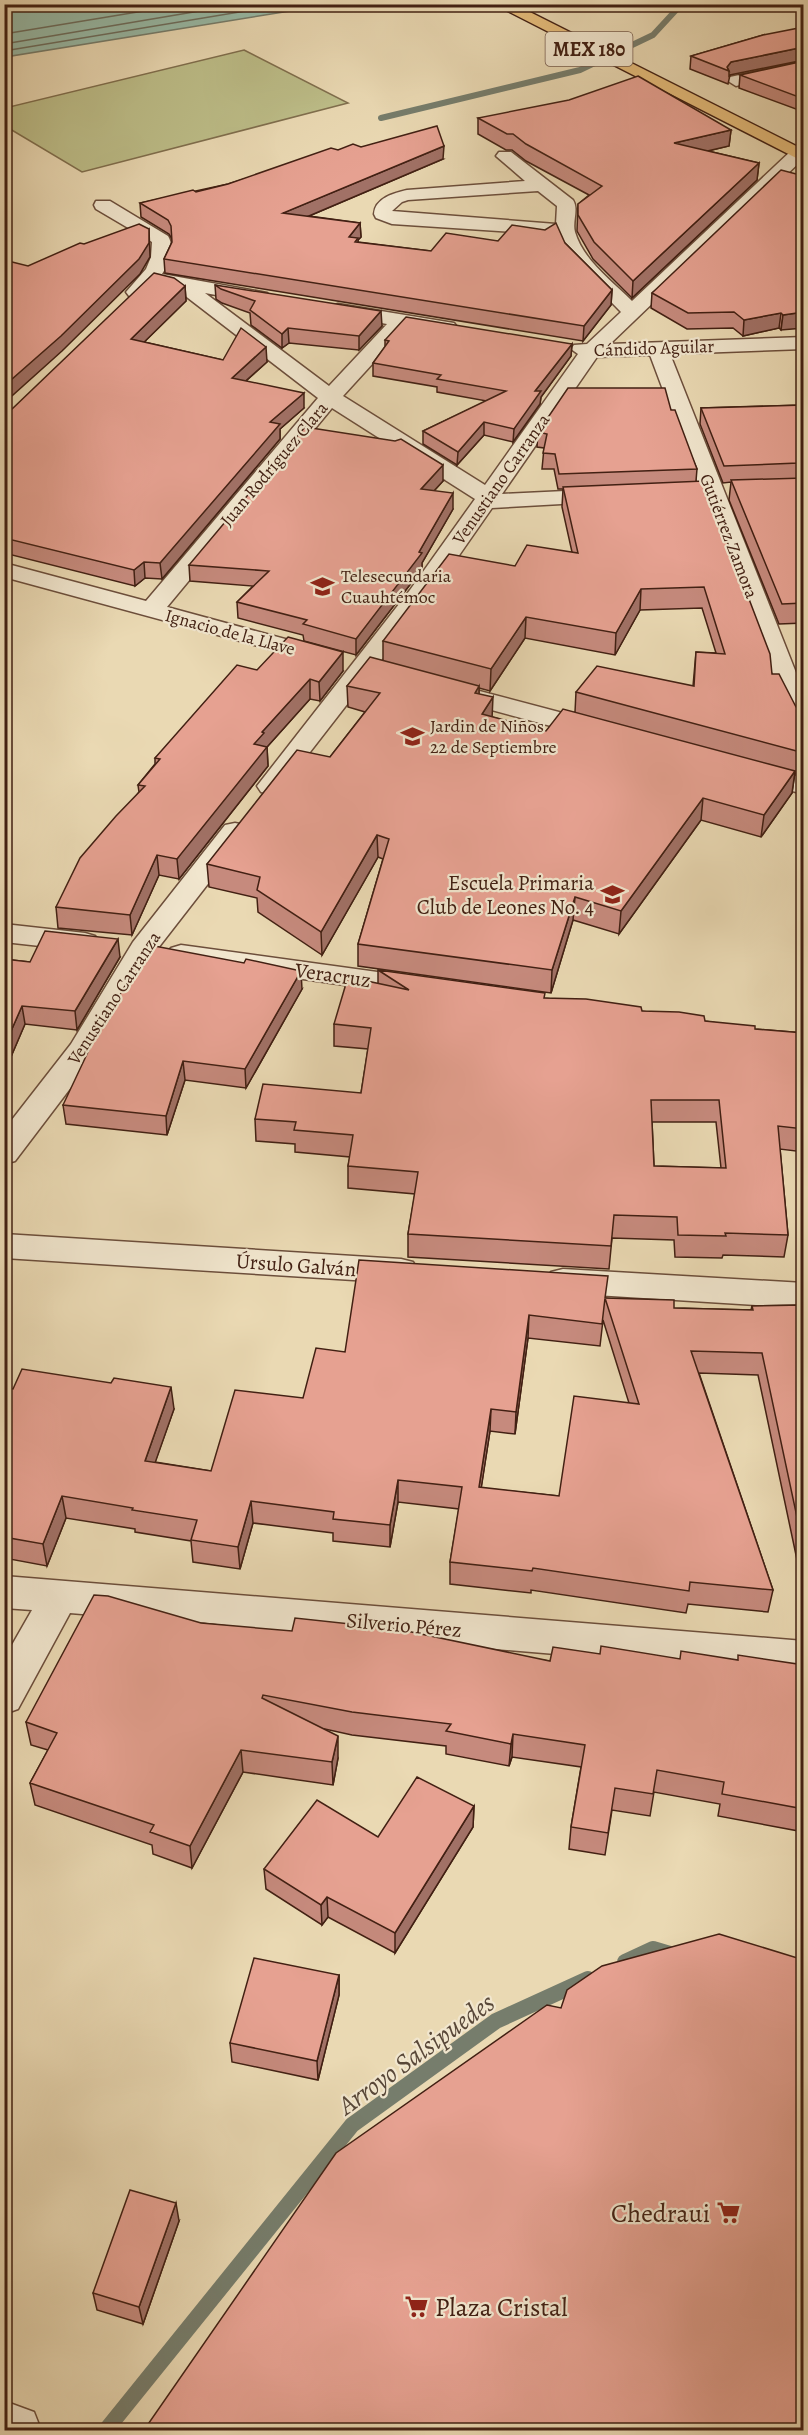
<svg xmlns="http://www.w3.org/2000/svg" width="808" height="2435" font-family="Alegreya,serif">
  <rect width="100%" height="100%" fill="#ead9b3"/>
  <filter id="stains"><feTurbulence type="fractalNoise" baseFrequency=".00333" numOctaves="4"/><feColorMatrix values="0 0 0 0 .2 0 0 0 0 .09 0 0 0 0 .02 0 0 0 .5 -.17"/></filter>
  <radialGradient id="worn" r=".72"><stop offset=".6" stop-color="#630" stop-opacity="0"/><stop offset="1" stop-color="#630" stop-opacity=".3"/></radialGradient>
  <polygon fill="#bdbe89" stroke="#806f4e" stroke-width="1.5" points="244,50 348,103 82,172 5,126 5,108"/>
  <polygon fill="#98bba8" stroke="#767d6c" stroke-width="1.5" points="5,4 327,4 327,5 5,57"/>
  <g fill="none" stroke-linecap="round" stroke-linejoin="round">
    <g stroke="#6d6e5e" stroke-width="1.5">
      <polyline points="4,34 186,4"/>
      <polyline points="4,44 241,4"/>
      <polyline points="4,51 287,4"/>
    </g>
    <polyline stroke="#767d6c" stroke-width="6" points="381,118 580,70 653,35 677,9 689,4"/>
    <g stroke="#767d6c" stroke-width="16">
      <polyline points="625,1962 653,1949 673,1955"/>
      <polyline points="106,2430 352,2125 496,2021 588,1979"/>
    </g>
    <defs>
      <g id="minor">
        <polygon points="804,61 804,71 736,86 728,81 730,77"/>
        <path d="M798,149L804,150V158L610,344L804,337V349L670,354L804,693V730L795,727L791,722L769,673L650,355L597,357L502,494L607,489L615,491L618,496L615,501L492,508L428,600L279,792L270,794L261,792L257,786L410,590L475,499L332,408L167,607L333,652L336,657L333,662L324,664L4,577V563L146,601L318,398L175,288L154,285L143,296H129L126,292L146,269L151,257L152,242L96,209L94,205L96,201H110L168,236C175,247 169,264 162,274L267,293L270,297L267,301L260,303L205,293L329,386L387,324L331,314L328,310L331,306L338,304L454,323L457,327L454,331L447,333L406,327L343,396L485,485L578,354L571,349L574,345L587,344L621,312L566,256L557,235L392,224L376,218L374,214C375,198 394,193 407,190L525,181L496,156L499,152H511L573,200C579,209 572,222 575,232C583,260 612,281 632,301L792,150ZM538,191L557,206L556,224L392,211L402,202L408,200Z"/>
        <polygon points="449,683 608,725 612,731 608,737 599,739 440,696 436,691 440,686"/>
        <polygon points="750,764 804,778 804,794 741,778 737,772 741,766"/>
        <polygon points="235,823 245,825 249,831 155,952 94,1057 15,1161 4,1164 4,1130 71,1044 133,942 225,825"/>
        <polygon points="4,924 85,933 95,936 100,942 95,948 85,951 4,942"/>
        <polygon points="181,945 421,978 431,980 436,987 431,994 421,996 171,960 166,954 171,948"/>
        <polygon points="4,1234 401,1259 413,1262 418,1271 413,1280 401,1283 4,1258"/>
        <polygon points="563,1269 804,1283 804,1308 563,1293 551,1290 546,1281 551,1272"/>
        <polygon points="4,1576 804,1641 804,1675 70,1613 18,1709 4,1714 4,1659 32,1610 4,1608"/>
        <polygon points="4,2401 34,2412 41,2430 4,2430"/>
      </g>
      <polygon id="major" points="494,4 514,4 804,150 804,162"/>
    </defs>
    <use href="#minor" stroke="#6c4e3b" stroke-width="3"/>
    <use href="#major" stroke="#422013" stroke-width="3"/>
    <use href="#minor" fill="#f1e6ce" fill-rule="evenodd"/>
    <use href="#major" fill="#e5bc7a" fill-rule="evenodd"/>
  </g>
  <g fill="#c68a7d" stroke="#422013" stroke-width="1.5" fill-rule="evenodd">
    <polygon points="763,35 730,75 728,84 690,69 691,56"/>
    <polygon points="804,61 804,112 739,88 740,75"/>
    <polygon points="478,118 731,130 729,146 708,151 759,163 757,180 632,298 593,259 577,231 578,204 589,195 526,161 512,150 506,150 478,134"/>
    <polygon points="361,147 443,159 309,216 360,223 361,237 358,240 358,242 431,251 498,241 565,243 612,290 611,305 583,341 165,273 164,259 172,242 172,239 169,234 141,217 140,203 228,184 338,150"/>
    <polygon points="804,176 781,330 779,328 743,336 733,328 687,329 651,308 652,293"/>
    <polygon points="215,285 382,326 359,350 289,343 282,348 251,325 250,313 222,303 216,299"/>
    <polygon points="185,286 186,301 144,342 223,360 267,362 246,381 304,408 280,429 280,439 162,579 145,578 135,586 4,553 4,410 12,409"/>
    <polygon points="385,340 572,344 571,356 541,397 540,404 513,442 484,435 457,465 423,444 423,431 487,401 437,392 437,387 373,376 373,363 385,347"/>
    <polygon points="799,384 804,384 804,477 796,478 804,478 804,623 779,624 729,500 731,482 723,483 700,424 701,408 800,405 797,400"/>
    <path d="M671,410L697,469L696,481L772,674L796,707L804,710V776L795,773L792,793L761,837L701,820L619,934L573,920L551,993L358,966V944L383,859L378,857L322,955L258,912L257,898L209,887L207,864L330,757L365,712L348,707L347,686L383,661V641L515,566L572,552L562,507L563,489H558L554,469H542L544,448L537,447L538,432ZM702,608L716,653L696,652L693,686L576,692L575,712L546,731L492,717L479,694V688L490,691L525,638L615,655L640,610Z"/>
    <polygon points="443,481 434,491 453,509 422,563 422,569 356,655 304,641 303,635 238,618 237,602 253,586 190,581 189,565"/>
    <polygon points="257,670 343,671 320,701 310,699 267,747 268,766 179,879 159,875 132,935 58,928 56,907 139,792 138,785 155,764 155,758"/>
    <polygon points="120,957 77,1030 25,1024 7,1066 4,1066 4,959 30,962"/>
    <path d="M378,970L545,998L642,1011L755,1029L804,1033V1152L780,1149L788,1235L784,1257L723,1255L722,1258L675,1257L674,1240L612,1238L609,1269L408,1257V1234L415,1194L348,1188V1166L350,1157L295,1152V1144L256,1141L255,1119L361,1093L368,1049L334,1046V1024L378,984ZM652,1122H716L721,1168L654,1166Z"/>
    <polygon points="302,989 246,1088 185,1080 167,1135 66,1124 63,1105"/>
    <path d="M606,1298L674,1308L751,1310L752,1306L804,1305V1593L758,1375L699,1373L773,1590L768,1612L688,1604L686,1613L531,1590V1593L450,1584V1562L459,1509L398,1502L390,1547L333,1541V1533L253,1523L240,1569L193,1562L191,1541L135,1532V1529L66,1518L47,1566L4,1558V1388L174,1409L155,1462L211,1471L303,1398L345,1352ZM603,1320L629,1403L559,1496L481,1488L490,1431L515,1434L528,1338L600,1346Z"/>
    <polygon points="201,1623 550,1661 600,1654 680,1659 737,1660 804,1665 804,1832 718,1816 720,1804 654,1792 650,1816 612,1810 605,1855 569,1849 571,1827 581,1767 512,1757 509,1766 446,1754 446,1746 352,1735 325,1729 338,1758 333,1785 243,1772 192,1868 153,1854 152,1845 35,1805 30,1783 48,1750 31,1745 26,1722"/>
    <polygon points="474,1806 473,1827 395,1953 328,1917 322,1925 266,1889 264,1869 378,1837"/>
    <polygon points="339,1975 339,1995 318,2080 232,2062 230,2043"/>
    <polygon points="179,2221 143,2324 97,2310 93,2293"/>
  </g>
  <g fill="#a17166" stroke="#422013" stroke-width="1.5">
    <polygon points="804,47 804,60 730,75 729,76 729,71 727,67 731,62"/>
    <polygon points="731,130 729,146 673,159 674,143"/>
    <polygon points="444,146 443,159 283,227 283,213"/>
    <polygon points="759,163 757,180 632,298 633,281"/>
    <polygon points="360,223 361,237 358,240 358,252 349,237"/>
    <polygon points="149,229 150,257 140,274 62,351 4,403 4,386"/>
    <polygon points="185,286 186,301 132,354 131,339"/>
    <polygon points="612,290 611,305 583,341 584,326"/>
    <polygon points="381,311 382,326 359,350 359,336"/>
    <polygon points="804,312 804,328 781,330 783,315"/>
    <polygon points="781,313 779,328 743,336 744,320"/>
    <polygon points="288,328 289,343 282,348 282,334"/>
    <polygon points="572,344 571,356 541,397 540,404 513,442 514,429 535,391"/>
    <polygon points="266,347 267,362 232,393 232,378"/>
    <polygon points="304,393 304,408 280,429 280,439 162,579 160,563 270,422"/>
    <polygon points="484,422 484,435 457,465 458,452"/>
    <polygon points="443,465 443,481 421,505 421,489"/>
    <polygon points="453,493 453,509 422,563 422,569 356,655 356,639 419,552"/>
    <polygon points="144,562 145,578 135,586 134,570"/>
    <polygon points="641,589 640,610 615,655 616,633"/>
    <polygon points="526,617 525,638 490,691 491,669"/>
    <polygon points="343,652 343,671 320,701 319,682"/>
    <polygon points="310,679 310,699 267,747 268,766 179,879 177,859 262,732"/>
    <polygon points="479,686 479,708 475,693"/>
    <polygon points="493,697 492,719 482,714"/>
    <polygon points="795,771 792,793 761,837 764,815"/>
    <polygon points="703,798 701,820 619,934 621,911"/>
    <polygon points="377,835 378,857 322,955 321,932"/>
    <polygon points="157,855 159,875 132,935 130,915"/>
    <polygon points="4,863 7,881 4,884"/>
    <polygon points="575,897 573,920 551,993 552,970"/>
    <polygon points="118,939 120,957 77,1030 75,1011"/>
    <polygon points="301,971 302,989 246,1088 245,1069"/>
    <polygon points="22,1006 25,1024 7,1066 4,1047"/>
    <polygon points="183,1061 185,1080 167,1135 166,1116"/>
    <polygon points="529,1315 528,1338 515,1434 516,1412"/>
    <polygon points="171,1387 174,1409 148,1483 145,1461"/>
    <polygon points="491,1409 490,1431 478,1509 479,1487"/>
    <polygon points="398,1480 398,1502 390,1547 390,1525"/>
    <polygon points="62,1496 66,1518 47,1566 43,1544"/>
    <polygon points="251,1501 253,1523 240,1569 238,1547"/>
    <polygon points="513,1734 512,1757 509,1766 511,1744"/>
    <polygon points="338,1736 338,1758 333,1785 332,1762"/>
    <polygon points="241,1750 243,1772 192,1868 190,1846"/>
    <polygon points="474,1806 473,1827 395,1953 395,1933"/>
    <polygon points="327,1897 328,1917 322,1925 321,1905"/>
    <polygon points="339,1975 339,1995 318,2080 317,2061"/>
    <polygon points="176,2203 179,2221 143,2324 139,2307"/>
  </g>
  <g fill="#e6a191" stroke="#422013" stroke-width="1.5" fill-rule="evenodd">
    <polygon points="804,27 804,47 731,62 727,67 729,71 691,56 763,35"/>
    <polygon points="804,61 804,99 740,75"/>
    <polygon points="638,76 731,130 674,143 759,163 633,281 594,242 578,215 578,204 602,186 526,144 513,134 507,134 478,118 569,100"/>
    <polygon points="437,126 444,146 283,213 360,223 349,237 358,238 355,242 431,251 446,233 498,241 512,225 545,230 556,223 565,243 612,290 584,326 164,259 172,242 171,226 168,220 140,203 193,190 196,192 228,184 331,148 338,150 353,144 361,147"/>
    <polygon points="781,170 804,176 804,312 783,315 781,313 744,320 734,312 688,313 652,293"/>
    <polygon points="139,224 149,229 149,243 139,259 61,336 4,386 4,260 28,266 80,243 84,244"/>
    <polygon points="154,273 174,278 185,286 131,339 223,360 241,328 266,347 232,378 304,393 270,422 280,424 160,563 144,562 134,570 4,538 4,472 6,471 4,470 4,410 12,409"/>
    <polygon points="215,285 381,311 359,336 288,328 282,334 250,310 255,301 221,289"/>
    <polygon points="406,317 572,344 535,391 541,391 514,429 484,422 458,452 423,431 506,391 437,379 441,375 373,363 389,341 385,340"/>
    <polygon points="799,384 804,384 804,392"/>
    <polygon points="568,388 665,388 671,410 675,410 697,469 559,474 555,454 543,453 547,434 538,432"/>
    <polygon points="804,405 804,461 797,461 798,463 724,466 701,408"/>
    <polygon points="305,427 395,441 401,439 443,465 421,489 453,493 419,552 422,553 356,639 303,624 307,620 237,602 269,571 189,565"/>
    <polygon points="804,478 804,603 782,604 731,480"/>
    <polygon points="704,481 770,654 772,674 779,674 796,707 804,710 804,753 576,692 597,666 694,686 696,652 725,654 704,587 641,589 616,633 526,617 491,669 383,641 449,554 515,566 527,545 578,553 563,487"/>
    <polygon points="288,637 343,652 319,682 310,679 262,732 264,733 254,744 267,747 177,859 157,855 130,915 56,907 80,858 116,816 145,786 138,785 160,759 155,758 237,665 257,670"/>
    <polygon points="370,657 479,686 475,693 493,697 482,714 546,731 563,709 795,771 764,815 703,798 621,911 575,897 552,970 358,944 389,839 377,835 321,932 257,890 260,877 207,864 297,750 330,757 380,693 347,686"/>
    <polygon points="45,931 118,939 75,1011 22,1006 4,1047 4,959 30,962"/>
    <polygon points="149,945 244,963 246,959 301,971 245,1069 183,1061 166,1116 63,1105 96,1035"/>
    <path d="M378,970L545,993L544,998L586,999L641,1007L642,1011L679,1012L704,1016L705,1021L755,1026V1029L804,1033V1129L778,1126L788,1235L725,1233L726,1236L678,1235L677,1217L614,1215L611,1246L408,1234L418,1172L348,1166L353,1135L294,1130L296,1122L255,1119L263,1084L361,1093L371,1028L334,1024L348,977L409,990ZM651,1100H719L726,1168L654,1166Z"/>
    <path d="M359,1260L608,1276L605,1298L674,1300V1308L753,1310L752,1306L804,1305V1550L762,1353L691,1351L773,1590L690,1582L689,1591L533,1568L532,1571L450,1562L462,1487L398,1480L390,1525L333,1519L334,1512L251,1501L238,1547L191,1540L197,1520L132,1510L133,1508L62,1496L43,1544L4,1537V1388L13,1389L22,1369L111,1383L114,1378L171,1387L145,1461L211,1471L235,1390L303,1398L316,1348L345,1352ZM605,1298L639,1404L574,1396L559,1496L479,1487L491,1409L516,1412L529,1315L602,1324Z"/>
    <polygon points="94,1595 108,1596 201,1623 292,1631 295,1618 397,1629 550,1661 553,1647 600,1654 601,1646 680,1659 681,1651 738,1660 738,1655 804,1665 804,1809 722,1794 724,1782 657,1770 653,1794 615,1788 608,1833 571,1827 585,1745 513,1734 511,1744 446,1731 451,1724 352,1712 263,1695 262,1698 338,1736 332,1762 241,1750 190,1846 150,1832 154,1825 30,1783 57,1733 26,1722"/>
    <polygon points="417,1777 474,1806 395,1933 327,1897 321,1905 264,1869 317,1800 378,1837"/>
    <polygon points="719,1934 804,1960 804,2430 144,2430 336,2153 547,2005 561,2008 567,1990 602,1966"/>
    <polygon points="254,1958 339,1975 317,2061 230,2043"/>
    <polygon points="130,2190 176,2203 139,2307 93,2293"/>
  </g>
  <defs>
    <symbol id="school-bare" viewBox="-9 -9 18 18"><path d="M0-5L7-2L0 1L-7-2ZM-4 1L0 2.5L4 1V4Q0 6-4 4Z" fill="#8f2418" stroke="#f1e6ce" stroke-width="2.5" paint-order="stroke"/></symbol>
    <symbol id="supermarket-bare" viewBox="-9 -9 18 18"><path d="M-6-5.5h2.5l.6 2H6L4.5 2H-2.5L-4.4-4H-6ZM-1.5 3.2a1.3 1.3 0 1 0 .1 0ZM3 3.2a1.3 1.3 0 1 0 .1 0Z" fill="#8f2418" stroke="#f1e6ce" stroke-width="2.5" paint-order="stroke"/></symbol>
  </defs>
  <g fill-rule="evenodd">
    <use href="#school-bare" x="306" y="570" width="33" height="33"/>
    <use href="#school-bare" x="396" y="720" width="33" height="33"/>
    <use href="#school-bare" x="596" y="878" width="33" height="33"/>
    <use href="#supermarket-bare" x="712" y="2196" width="33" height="33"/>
    <use href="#supermarket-bare" x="400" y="2290" width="33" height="33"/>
  </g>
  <g text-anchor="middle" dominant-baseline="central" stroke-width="4.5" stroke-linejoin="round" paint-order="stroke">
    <g font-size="18" fill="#422013" stroke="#f1e6ce">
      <text transform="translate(654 348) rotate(-2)">Cándido Aguilar</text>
      <text transform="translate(274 464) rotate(-50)">Juan Rodríguez Clara</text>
      <text transform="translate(501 479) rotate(-55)">Venustiano Carranza</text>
      <text transform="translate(729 536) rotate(69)">Gutiérrez Zamora</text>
      <text transform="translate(230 632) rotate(15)">Ignacio de la Llave</text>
      <text transform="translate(114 998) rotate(-57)">Venustiano Carranza</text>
    </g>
    <g font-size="18" fill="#422013" stroke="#f1e6ce" text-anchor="start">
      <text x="341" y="576">Telesecundaria<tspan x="341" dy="21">Cuauhtémoc</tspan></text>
      <text x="430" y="726">Jardin de Niños<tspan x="430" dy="21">22 de Septiembre</tspan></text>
    </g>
    <rect fill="#f1e6ce" stroke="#765b4b" stroke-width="1.5" x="545.5" y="32" width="87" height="34" rx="4.5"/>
    <g font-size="20" font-weight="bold" fill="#422013">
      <text x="589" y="49">MEX 180</text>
    </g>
    <g font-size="21" fill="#422013" stroke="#f1e6ce" text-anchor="end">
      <text x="594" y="883">Escuela Primaria<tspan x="594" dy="24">Club de Leones No. 4</tspan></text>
    </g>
    <g font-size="21" fill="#422013" stroke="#f1e6ce">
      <text transform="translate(333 975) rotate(8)">Veracruz</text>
      <text transform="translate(296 1265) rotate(4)">Úrsulo Galván</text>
      <text transform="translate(404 1625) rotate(5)">Silverio Pérez</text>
    </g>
    <g font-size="26" fill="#422013" stroke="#f1e6ce" text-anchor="end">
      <text x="710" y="2213">Chedraui</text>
      <text x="435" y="2307" text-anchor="start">Plaza Cristal</text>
    </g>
    <g font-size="27" font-style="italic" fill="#584738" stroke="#f1e6ce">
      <text transform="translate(416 2054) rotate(-36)">Arroyo Salsipuedes</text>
    </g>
  </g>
  <rect width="808" height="2435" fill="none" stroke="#ead9b3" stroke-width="24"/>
  <rect x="6" y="6" width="796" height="2423" fill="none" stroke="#422013" stroke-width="3"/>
  <rect x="12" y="12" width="784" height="2411" fill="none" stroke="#422013" stroke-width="1.5"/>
  <rect width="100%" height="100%" filter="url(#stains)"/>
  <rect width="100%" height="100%" fill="url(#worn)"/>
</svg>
